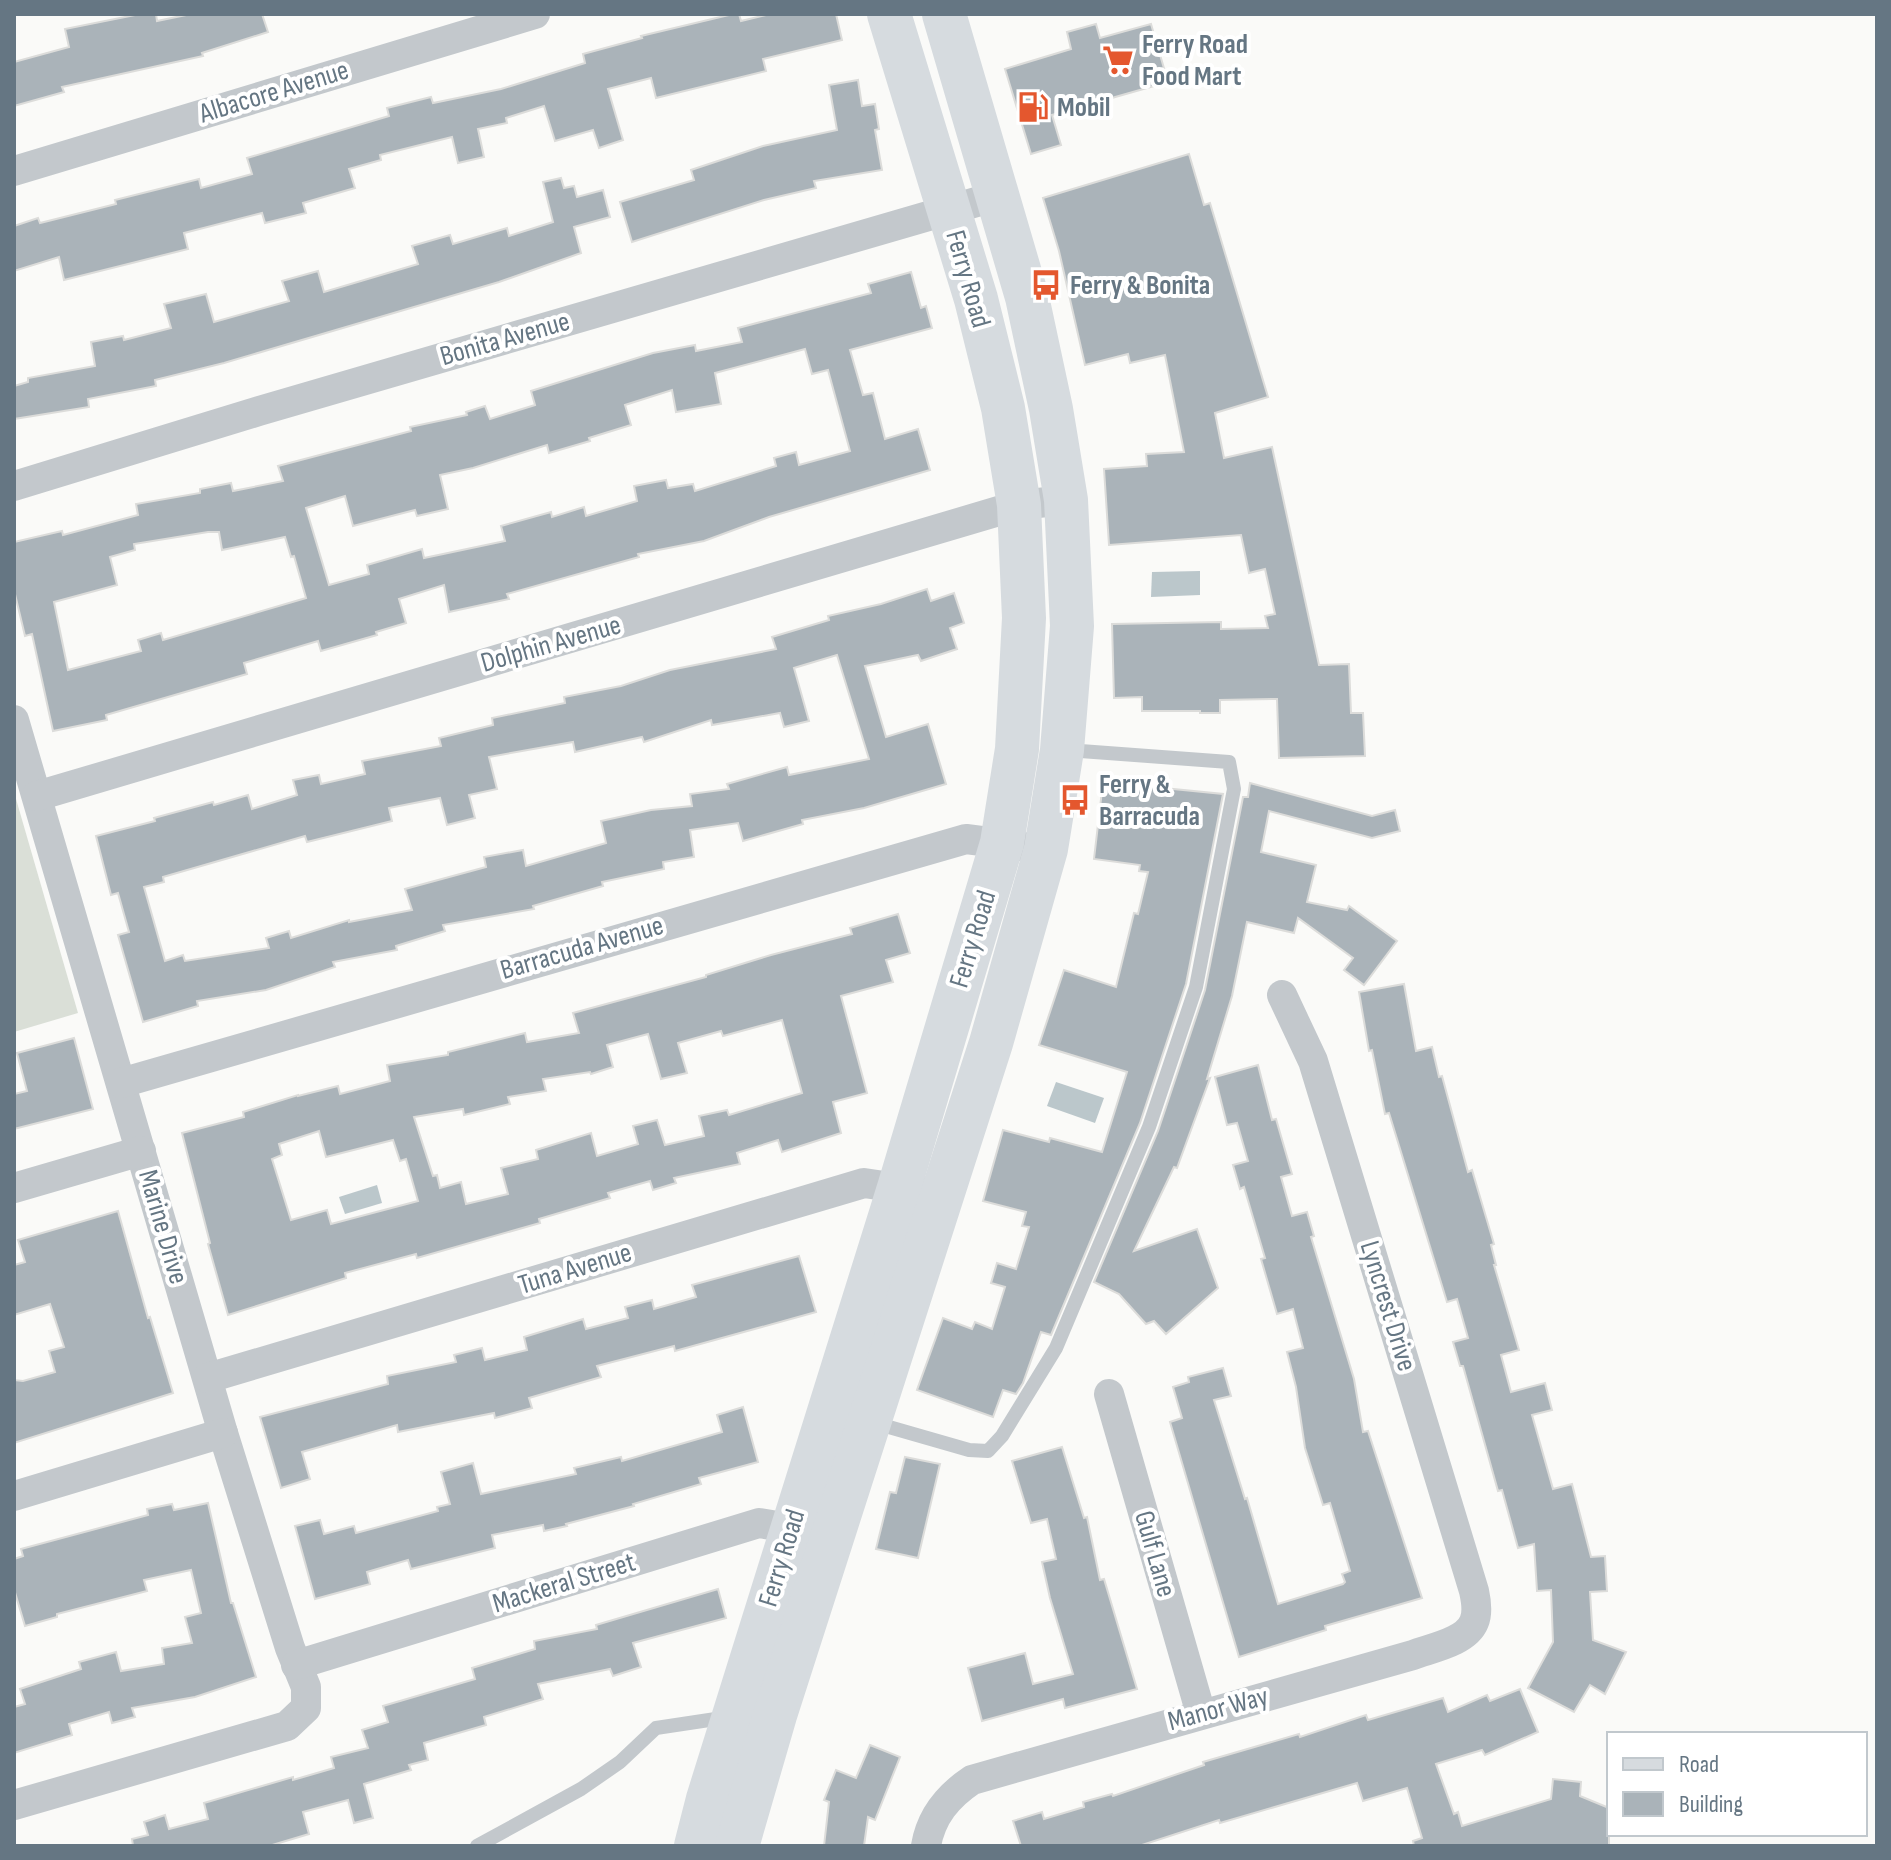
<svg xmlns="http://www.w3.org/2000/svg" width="1891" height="1860" font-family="'Sofia Sans Condensed',sans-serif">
  <rect width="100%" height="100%" fill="#fafaf8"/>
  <polygon fill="#dadfd7" points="14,792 78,1013 14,1032"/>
  <g fill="#bbc7cb">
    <polygon points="1200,571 1200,595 1151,597 1152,572"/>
    <polygon points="1056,1082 1104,1098 1095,1123 1047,1106"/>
    <polygon points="377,1185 382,1203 345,1214 339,1197"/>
  </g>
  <g fill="#aab3b9" stroke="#dcdcda" stroke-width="2" fill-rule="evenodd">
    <polygon points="140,14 156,14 157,21 191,14 262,14 268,32 202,53 203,56 62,87 64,92 14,106 14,62 69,47 65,29"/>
    <polygon points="733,14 739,14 741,21 770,14 836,14 842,40 763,59 766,71 656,98 651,78 608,89 623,140 599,148 593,130 555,141 544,106 506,118 507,123 478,129 484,157 458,163 452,137 380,155 381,160 349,169 355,188 303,203 306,213 265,223 262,213 184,233 188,249 64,280 59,257 14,271 14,226 38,218 40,223 116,204 115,200 199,179 201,188 252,174 247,158 389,116 387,108 431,97 433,103 501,89 585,63 583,54 642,38 641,36"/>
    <polygon points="1096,24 1100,38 1151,24 1168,82 1052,115 1061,145 1031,154 1005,69 1071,49 1067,32"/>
    <polygon points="858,80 862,106 875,104 879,129 875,130 882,170 814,181 816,188 764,200 632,242 620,202 694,180 691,170 763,146 837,130 829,85"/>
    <polygon points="1189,154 1204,205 1210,203 1268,397 1215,413 1224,458 1272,447 1319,665 1349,664 1351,713 1363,713 1365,756 1279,758 1277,699 1220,700 1220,713 1200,713 1200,711 1142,711 1142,697 1114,698 1112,624 1221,622 1221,629 1268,628 1265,616 1275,614 1265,569 1249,573 1241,535 1109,545 1104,469 1147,466 1146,454 1184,452 1165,355 1130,363 1128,354 1085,365 1059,251 1043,198"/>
    <polygon points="561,178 564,188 574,186 577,197 603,190 610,217 574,227 581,253 499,282 224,363 155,380 156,386 88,399 89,407 14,419 14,386 28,382 28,378 95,366 91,342 123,336 124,340 171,328 164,304 206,294 214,322 289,301 282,281 318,271 324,292 418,264 412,246 450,235 453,244 507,228 509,236 553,222 543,182"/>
    <path d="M911,272L921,308L926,306L932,328L850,350L863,395L873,393L885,439L918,429L930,470L769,517L704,541L638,554L639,557L507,594L509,599L449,612L444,585L399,599L406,623L376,632L377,635L321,651L318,641L244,663L247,674L106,715L107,720L53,731L32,634L25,636L14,590V542L62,531L63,535L138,515L136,504L200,493V489L231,483L233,491L283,481L278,466L411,431L410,427L467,415L466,412L485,406L490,419L535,405L531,391L653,353L695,345L696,351L742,342L738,328L871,293L868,284ZM805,349L812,374L828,370L850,451L799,465L796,452L774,458L776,466L695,491L693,484L668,488L666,480L634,486L637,501L586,516L584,507L552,517L551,512L501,526L505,541L424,558L422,549L367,565L369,574L329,585L306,508L345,496L353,526L415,510L417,516L448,509L440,475L473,468L547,445L549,453L590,441L589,438L631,425L625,405L672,390L676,412L721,404L715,373ZM208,532H219L222,550L285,537L291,557L294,556L306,598L163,640L161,633L138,640L141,651L68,670L54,602L117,585L110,557L135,550L134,544Z"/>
    <path d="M927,589L931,601L954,593L964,623L950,628L957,649L921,661L918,655L865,666L886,737L928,724L946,784L864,808L802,820L803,824L743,841L738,823L690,830L694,857L663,862L664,869L602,882L603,886L533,906L534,909L443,925L445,931L396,946L397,950L333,962L335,967L266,990L197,1001L198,1006L143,1022L118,935L129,932L118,893L111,895L96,836L155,821L154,818L213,802L214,805L248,795L252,809L297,795L293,780L319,775L321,784L365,774L362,761L441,746L439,738L493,725L492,718L565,703L564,697L621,686L670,670L776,649L772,637L829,620L828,616L881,604ZM837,655L869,759L789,775L787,767L727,784L729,789L690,794L692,806L651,810L601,821L606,843L526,866L523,850L484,857L486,867L405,889L412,910L349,922V920L291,938L289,931L266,938L269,948L185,961L183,955L165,961L144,887L164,882L163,877L305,836L307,842L392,821L389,808L440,798L447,825L475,818L469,795L497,789L489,757L573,742L575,752L642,737L644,742L711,720L712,725L780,713L784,727L809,721L794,668Z"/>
    <polygon points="1103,782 1223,794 1186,984 1140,1123 1051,1335 1041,1332 1023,1383 1016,1394 1003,1390 993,1417 917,1390 943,1318 972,1329 975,1322 992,1329 1005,1287 991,1283 997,1263 1016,1269 1029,1227 1022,1226 1026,1212 983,1201 1003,1130 1049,1142 1050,1138 1102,1152 1127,1072 1039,1045 1064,970 1116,987 1134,913 1138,914 1148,872 1139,871 1140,865 1094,859"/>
    <polygon points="1250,783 1372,816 1395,810 1400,831 1372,838 1269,811 1261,852 1316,865 1307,902 1347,910 1349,906 1397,941 1364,985 1344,970 1353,958 1298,918 1294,933 1247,922 1232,996 1207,1079 1210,1078 1177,1168 1174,1167 1134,1251 1197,1229 1218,1288 1166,1334 1154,1321 1146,1324 1119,1294 1094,1282 1158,1131 1205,990 1243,797 1248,797"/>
    <path d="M898,914L910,953L886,960L893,982L841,996L867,1093L833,1102L841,1133L782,1152L778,1140L737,1153L740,1164L674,1178L676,1183L653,1190L650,1181L608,1193L610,1198L539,1219L540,1223L417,1258L416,1254L345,1273L346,1278L228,1315L208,1244L210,1243L182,1133L244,1117L243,1112L298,1095V1096L338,1086L340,1094L390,1081L387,1065L448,1055V1052L525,1033L527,1042L579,1033L573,1013L706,977V975L771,955L852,934L850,928ZM782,1020L802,1093L729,1115L727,1110L699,1116L704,1136L665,1145L657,1120L633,1126L638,1144L597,1156L591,1133L536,1150L538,1159L501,1168L508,1194L466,1204L461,1182L440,1188L437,1175L433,1176L414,1117L463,1109L464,1115L510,1104L508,1097L546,1091L543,1079L590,1072L591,1074L613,1067L607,1045L648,1034L661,1079L687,1073L678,1043L721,1031L723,1036ZM319,1131L326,1157L393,1140L400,1161L406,1159L418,1201L331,1224L327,1210L291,1220L272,1159L282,1155L279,1144Z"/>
    <polygon points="1404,984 1416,1051 1432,1047 1439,1077 1442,1076 1468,1172 1472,1170 1494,1244 1491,1245 1496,1265 1494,1265 1519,1350 1501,1355 1511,1392 1545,1383 1552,1410 1532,1415 1553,1489 1572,1484 1591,1557 1605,1556 1607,1591 1590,1592 1593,1640 1626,1652 1605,1694 1590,1685 1574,1712 1528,1688 1553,1642 1551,1590 1537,1591 1534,1544 1518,1548 1502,1490 1498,1491 1463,1366 1460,1366 1453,1342 1468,1338 1457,1299 1447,1302 1389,1113 1385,1114 1372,1050 1369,1051 1359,992"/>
    <polygon points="74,1038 93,1109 14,1129 14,1094 27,1091 17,1053"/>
    <polygon points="1258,1065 1272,1120 1276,1119 1292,1174 1281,1177 1292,1216 1307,1212 1314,1236 1311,1237 1354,1379 1363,1432 1368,1431 1422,1598 1325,1626 1326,1630 1239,1657 1170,1422 1182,1418 1173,1387 1189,1382 1188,1377 1223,1368 1231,1396 1214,1400 1245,1499 1247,1498 1278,1604 1343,1584 1345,1582 1342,1574 1350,1571 1330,1503 1323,1505 1305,1448 1296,1387 1287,1352 1303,1348 1293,1309 1277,1314 1261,1259 1265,1258 1244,1187 1240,1189 1233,1165 1248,1161 1237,1123 1227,1125 1215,1077"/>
    <polygon points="118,1211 148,1318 150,1317 173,1393 14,1443 14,1380 23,1381 55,1372 49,1351 64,1347 50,1304 14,1315 14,1265 25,1262 18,1240"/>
    <polygon points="799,1256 816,1312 675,1351 674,1346 597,1366 601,1377 529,1398 532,1408 495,1418 494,1413 398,1432 397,1425 302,1452 310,1479 281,1488 260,1417 388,1384 387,1376 456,1362 454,1355 482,1348 485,1360 527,1350 524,1337 583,1319 586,1329 628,1318 625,1307 652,1300 654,1309 696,1297 692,1285"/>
    <polygon points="743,1407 758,1462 699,1478 701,1484 633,1504 634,1506 566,1524 567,1526 544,1531 543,1525 492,1535 495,1548 411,1569 408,1560 367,1572 370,1584 315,1599 295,1526 320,1520 324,1534 354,1526 356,1533 438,1511 437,1507 450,1504 441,1472 473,1463 481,1494 576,1474 574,1468 621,1457 622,1461 722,1432 717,1415"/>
    <polygon points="1062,1447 1084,1518 1087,1517 1100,1580 1104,1579 1137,1689 1065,1708 1063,1699 982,1721 968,1668 1025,1653 1033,1684 1073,1674 1050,1598 1042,1562 1056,1559 1047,1519 1031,1523 1012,1461"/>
    <polygon points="905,1457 940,1464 918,1558 876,1549 890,1492 896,1493"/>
    <polygon points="208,1503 231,1603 233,1603 256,1677 195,1697 132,1708 135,1717 112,1723 109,1712 69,1724 72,1735 14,1753 14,1707 25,1704 20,1689 81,1669 79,1662 116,1652 121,1671 164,1664 162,1648 192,1643 185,1617 201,1613 191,1570 144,1580 147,1591 57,1614 57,1617 25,1626 14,1589 14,1559 23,1556 21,1549 148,1515 147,1509 172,1504 174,1510"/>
    <polygon points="718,1589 726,1618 633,1643 641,1667 613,1676 610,1669 538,1684 543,1699 484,1717 486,1725 424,1743 428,1760 409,1765 411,1770 364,1784 373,1818 354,1823 348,1800 303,1812 309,1834 269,1846 133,1846 132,1839 148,1835 144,1822 165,1815 169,1829 208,1819 204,1803 293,1777 293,1780 334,1768 331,1757 368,1748 362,1730 388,1722 383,1706 475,1679 472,1668 535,1649 534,1641 597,1629 596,1625"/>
    <polygon points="1520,1689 1538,1732 1485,1755 1482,1750 1436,1764 1454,1814 1458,1812 1462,1826 1551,1799 1553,1779 1581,1782 1580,1796 1609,1808 1609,1846 1414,1846 1413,1841 1422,1838 1407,1788 1363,1801 1357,1783 1220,1823 1219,1820 1139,1846 1021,1846 1013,1821 1042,1812 1044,1819 1084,1807 1083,1802 1112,1794 1113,1796 1204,1765 1203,1762 1299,1734 1300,1737 1366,1715 1368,1720 1443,1698 1448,1712 1487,1695 1490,1701"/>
    <polygon points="870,1745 900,1757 875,1820 868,1817 864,1846 824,1846 829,1802 824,1800 836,1770 856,1778"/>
  </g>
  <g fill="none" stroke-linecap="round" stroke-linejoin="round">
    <g stroke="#c3c8cc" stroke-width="14">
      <polyline points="875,1423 969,1450 988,1451 1002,1436 1056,1348 1149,1127 1196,987 1234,789 1229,762 1067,750"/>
      <polyline points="477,1846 581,1789 620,1762 656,1728 729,1717"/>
    </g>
    <g stroke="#c3c8cc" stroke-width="30">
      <polyline points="14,171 535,14"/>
      <polyline points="14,486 259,411 997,196"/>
      <polyline points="14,720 223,1433 290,1648 306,1687 306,1708 287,1726 14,1805"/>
      <polyline points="37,796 1019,505 1066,500"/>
      <polyline points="121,1083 966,839 1020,846"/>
      <polyline points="14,1188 141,1151"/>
      <polyline points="208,1378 864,1183 918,1191"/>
      <polyline points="1109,1394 1201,1714"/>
      <polyline points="14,1496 223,1433"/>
      <polyline points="296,1665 759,1523 808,1531"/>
      <path d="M926,1846C931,1816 948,1796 972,1780L1413,1655C1431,1648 1466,1642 1474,1622C1478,1613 1476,1600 1474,1591L1313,1061L1282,995"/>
    </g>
    <g stroke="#d6dbdf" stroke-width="44">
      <polyline points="696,1846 708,1799 899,1188 1002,843 1017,749 1024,618 1019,505 1003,408 976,299 889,14"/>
      <polyline points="737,1846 775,1715 991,1043 1046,849 1062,750 1072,626 1066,500 1051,409 1027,297 944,14"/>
    </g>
  </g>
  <defs>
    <symbol id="supermarket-bare" viewBox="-9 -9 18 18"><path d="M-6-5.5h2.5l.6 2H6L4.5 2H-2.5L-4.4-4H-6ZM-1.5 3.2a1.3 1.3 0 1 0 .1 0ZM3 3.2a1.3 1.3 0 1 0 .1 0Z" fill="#e4572e" stroke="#fff" stroke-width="2.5" paint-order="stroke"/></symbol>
    <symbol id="fuel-bare" viewBox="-9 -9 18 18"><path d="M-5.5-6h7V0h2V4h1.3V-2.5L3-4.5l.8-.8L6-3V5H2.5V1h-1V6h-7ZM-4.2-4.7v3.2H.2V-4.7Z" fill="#e4572e" stroke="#fff" stroke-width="2.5" paint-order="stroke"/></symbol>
    <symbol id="bus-bare" viewBox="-9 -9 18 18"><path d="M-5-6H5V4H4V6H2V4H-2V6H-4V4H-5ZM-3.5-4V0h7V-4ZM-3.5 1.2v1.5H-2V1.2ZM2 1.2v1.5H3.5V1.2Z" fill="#e4572e" stroke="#fff" stroke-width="2.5" paint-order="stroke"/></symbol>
  </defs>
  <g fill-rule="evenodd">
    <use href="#supermarket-bare" x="1096" y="38" width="44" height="44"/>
    <use href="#fuel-bare" x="1011" y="85" width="44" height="44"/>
    <use href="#bus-bare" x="1024" y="263" width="44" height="44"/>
    <use href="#bus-bare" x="1053" y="778" width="44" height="44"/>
  </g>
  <g text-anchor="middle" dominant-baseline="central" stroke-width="8" stroke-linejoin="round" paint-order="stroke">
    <g font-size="28" font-weight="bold" fill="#657683" stroke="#fff" text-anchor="start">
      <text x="1142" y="44">Ferry Road<tspan x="1142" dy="32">Food Mart</tspan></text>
      <text x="1057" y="107">Mobil</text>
      <text x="1070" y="285">Ferry &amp; Bonita</text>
      <text x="1099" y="784">Ferry &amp;<tspan x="1099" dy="32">Barracuda</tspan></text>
    </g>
    <g font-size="28" fill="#657683" stroke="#fff">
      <text transform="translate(274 92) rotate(-17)">Albacore Avenue</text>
      <text transform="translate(968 279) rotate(74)">Ferry Road</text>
      <text transform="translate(505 339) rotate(-16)">Bonita Avenue</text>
      <text transform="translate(551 644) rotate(-16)">Dolphin Avenue</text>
      <text transform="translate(973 939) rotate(-73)">Ferry Road</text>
      <text transform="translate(582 948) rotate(-16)">Barracuda Avenue</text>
      <text transform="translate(163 1227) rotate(74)">Marine Drive</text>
      <text transform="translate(575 1269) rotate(-17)">Tuna Avenue</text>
      <text transform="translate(1388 1306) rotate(73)">Lyncrest Drive</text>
      <text transform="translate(1155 1554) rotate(74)">Gulf Lane</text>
      <text transform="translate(782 1558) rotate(-73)">Ferry Road</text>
      <text transform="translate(564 1583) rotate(-17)">Mackeral Street</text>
      <text transform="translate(1218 1709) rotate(-15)">Manor Way</text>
    </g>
  </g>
  <rect width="1891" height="1860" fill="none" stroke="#657683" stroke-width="32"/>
  <rect x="1607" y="1732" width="260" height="104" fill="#ffffff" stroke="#c1c8cd" stroke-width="2"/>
  <rect x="1623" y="1758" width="40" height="12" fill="#d6dbdf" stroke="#c1c8cd" stroke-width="2"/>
  <text x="1679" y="1772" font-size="24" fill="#657683">Road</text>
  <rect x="1623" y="1792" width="40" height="24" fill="#aab3b9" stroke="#c1c8cd" stroke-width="2"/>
  <text x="1679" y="1812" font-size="24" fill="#657683">Building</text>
</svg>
